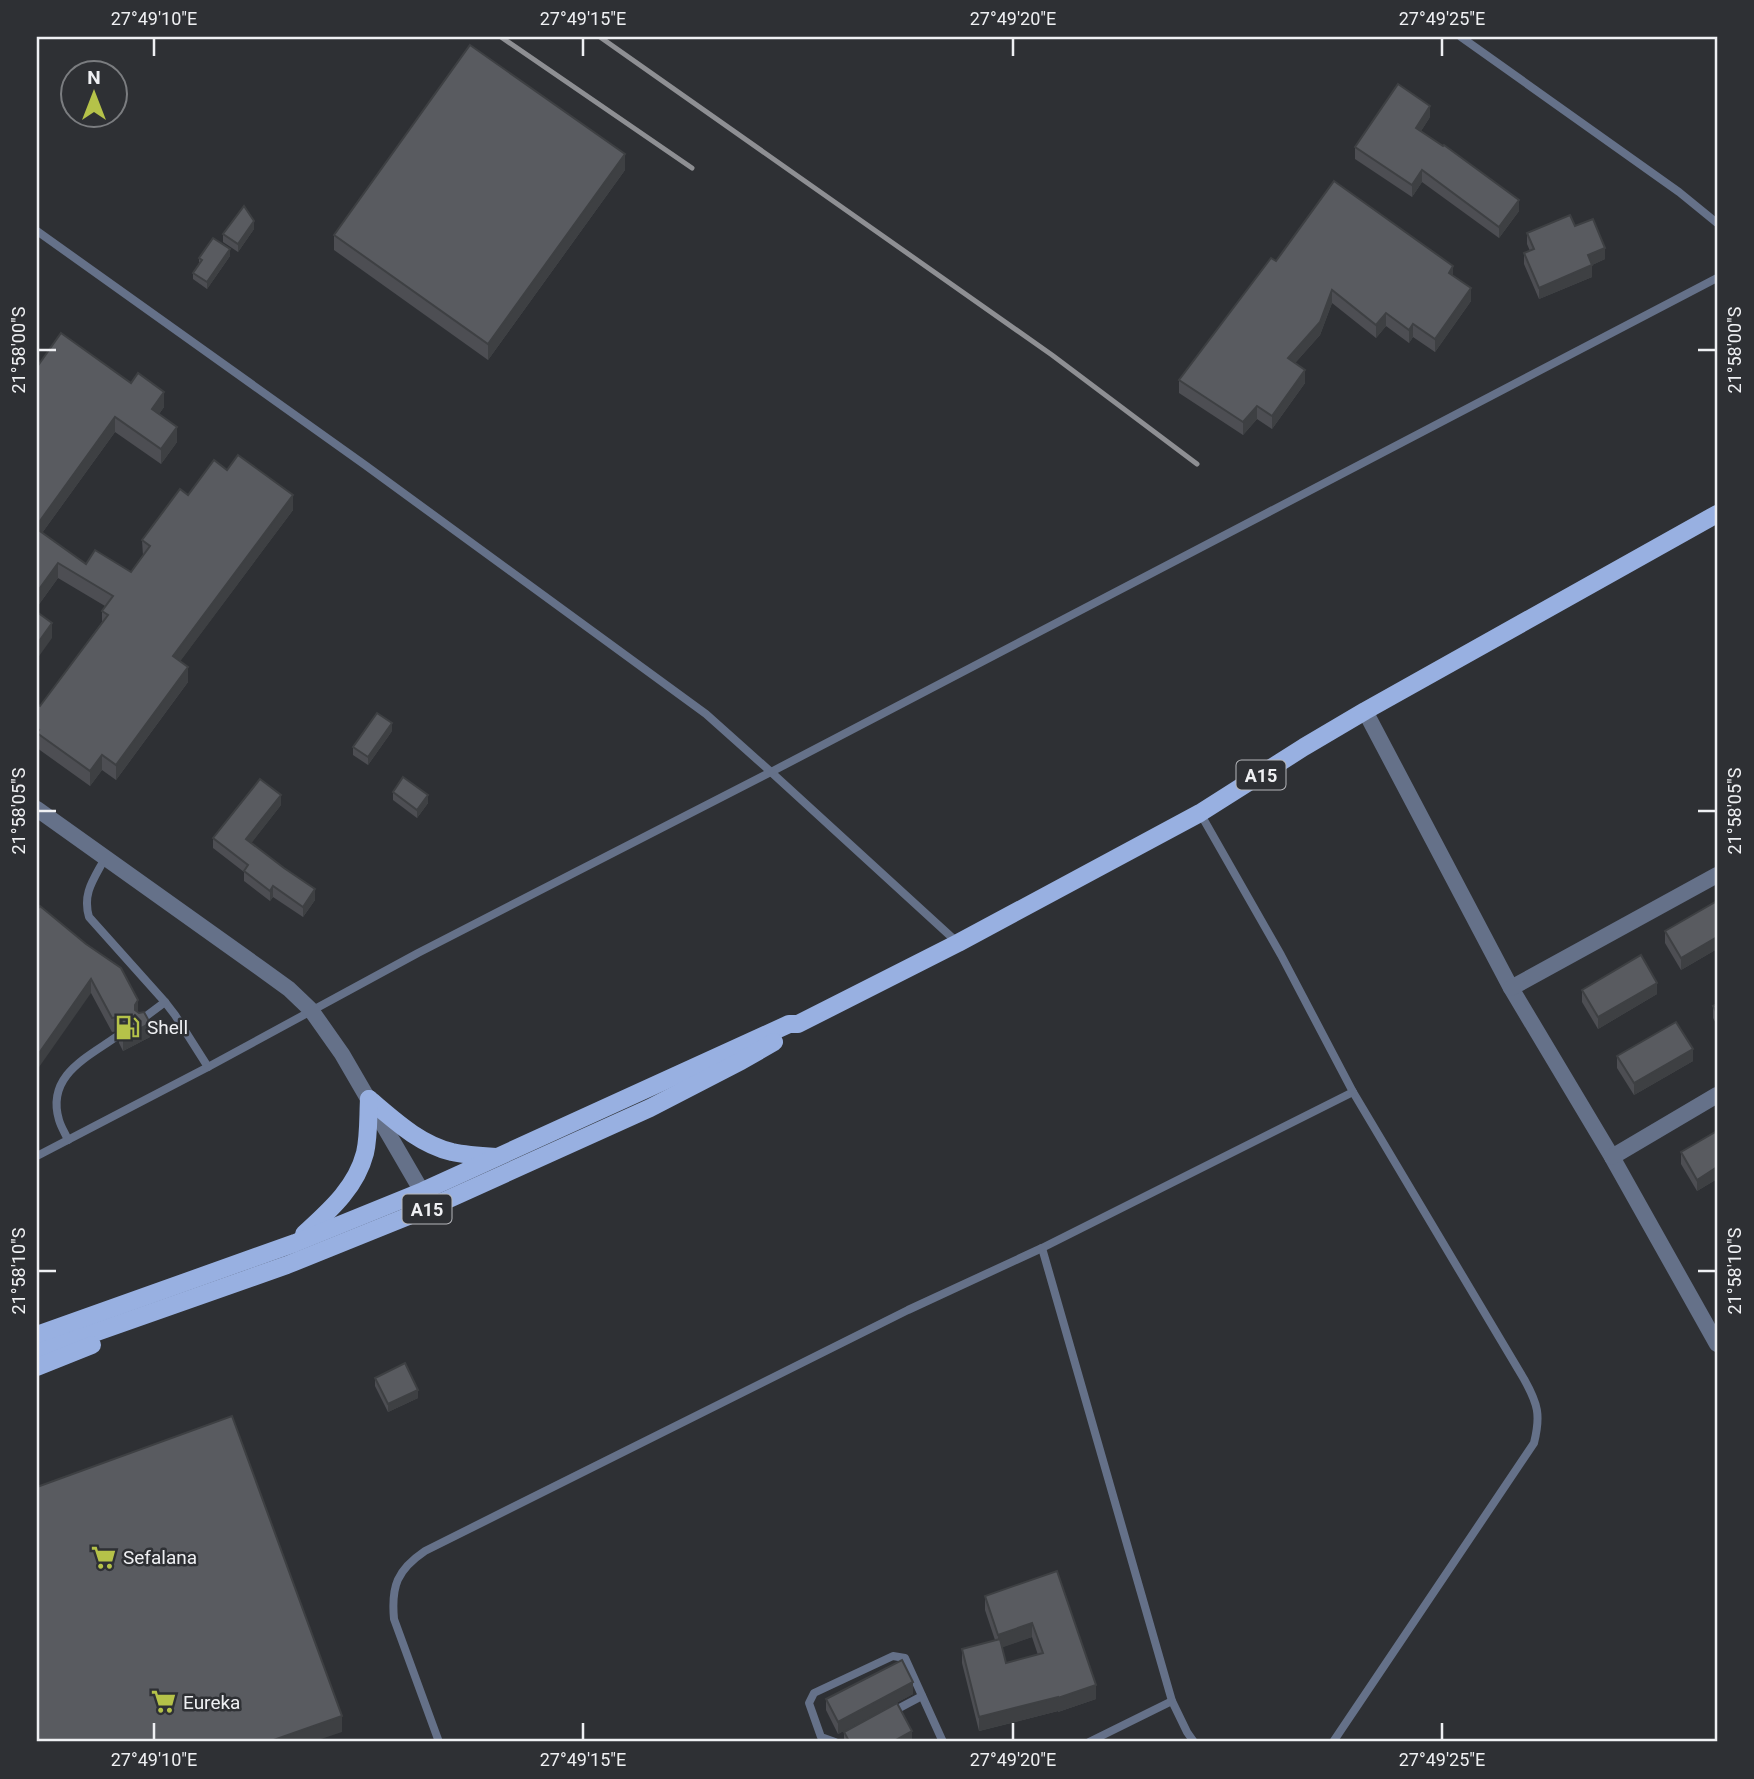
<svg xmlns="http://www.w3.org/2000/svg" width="1754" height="1779" font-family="Roboto,sans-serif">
  <rect width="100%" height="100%" fill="#2e3034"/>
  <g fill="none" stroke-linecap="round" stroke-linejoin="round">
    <g stroke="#657189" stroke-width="8">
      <polyline points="1461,37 1679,192 1717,223"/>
      <polyline points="37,231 365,465 706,714 771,772 958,943"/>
      <path d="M1200,813L1281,955L1353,1092L1524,1379C1538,1404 1541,1415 1534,1443L1333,1742"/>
      <path d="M105,858C94,879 82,893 89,917L165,1002L175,1015L208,1067"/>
      <polyline points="141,1020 165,1002"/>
      <path d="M68,1140C65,1133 61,1127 59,1120C46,1076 86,1058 116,1037"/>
      <polyline points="37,1156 208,1067 418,953 771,772 1717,278"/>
      <polyline points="1042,1248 1172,1701 1187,1732 1194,1742"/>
      <polyline points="890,1713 922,1696"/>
      <path d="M439,1742L394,1619C391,1586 397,1570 425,1551L908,1310L1042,1248L1353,1092"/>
      <polyline points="835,1742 821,1737 809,1703 814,1693 893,1656 905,1658 943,1742"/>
      <polyline points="1089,1742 1172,1701"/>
    </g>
    <g stroke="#657189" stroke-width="16">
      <polyline points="1365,711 1511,988 1612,1157 1717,1344"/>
      <polyline points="37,809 260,968 289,989 311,1010 342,1054 428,1202"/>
      <polyline points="1511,988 1717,875"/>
      <polyline points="1612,1157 1717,1095"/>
    </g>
    <g stroke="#98b0e1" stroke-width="18">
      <path d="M369,1099C394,1120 419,1144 452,1152C466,1155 481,1156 496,1157"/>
      <path d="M304,1234C329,1211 356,1188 365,1153C369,1136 368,1116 369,1099"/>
      <polyline points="37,1335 295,1243 423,1191 789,1024 798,1024 958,943 1200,813 1304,747 1365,711 1717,514"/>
      <polyline points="37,1353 287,1265 431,1207 650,1108 741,1061 774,1042"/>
      <polyline points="37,1367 92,1345"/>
    </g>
    <g stroke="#8e8f93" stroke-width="5">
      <polyline points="501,37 692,168"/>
      <polyline points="600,37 1052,355 1197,464"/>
    </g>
  </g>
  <g fill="#4d4e53" fill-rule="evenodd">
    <polygon points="1430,117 1421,131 1519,211 1499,238 1422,182 1412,197 1355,159 1355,147"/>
    <polygon points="625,170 488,360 334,250 334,235"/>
    <polygon points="1575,226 1605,259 1592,265 1592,277 1539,299 1524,264 1524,253 1530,251 1527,244 1527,233"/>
    <polygon points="254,229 238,252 223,242 223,234"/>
    <polygon points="230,256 207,289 193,279 193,273 199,263 199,258"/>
    <polygon points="1276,261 1453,276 1471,301 1435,352 1413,337 1409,343 1386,326 1376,338 1332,303 1320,335 1295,363 1305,383 1272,429 1257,419 1243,435 1179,393 1179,380"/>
    <polygon points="37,367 164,407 159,414 177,442 161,464 115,432 42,533 86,564 131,572 143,556 142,540 188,495 227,470 293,510 180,661 188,682 116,780 102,770 90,786 37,748 37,704 40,706 102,622 102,611 105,606 58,578 37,607"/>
    <polygon points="392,731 368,765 353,755 353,747"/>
    <polygon points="393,792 428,803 417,818 393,800"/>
    <polygon points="281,805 251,843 315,900 303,917 273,897 270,901 244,881 244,872 213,848 213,838"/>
    <polygon points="1717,901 1717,949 1681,970 1665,943 1665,931"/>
    <polygon points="37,910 138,1012 150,1037 123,1051 119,1043 119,1031 112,1032 91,993"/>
    <polygon points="1582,990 1657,994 1598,1029 1582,1002"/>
    <polygon points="1717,1004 1717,1025 1713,1018 1713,1006"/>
    <polygon points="1617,1056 1693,1061 1634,1095 1617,1068"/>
    <polygon points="1717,1131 1717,1179 1697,1191 1681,1164 1681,1152"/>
    <polygon points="1717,1218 1717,1233 1715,1230 1715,1219"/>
    <polygon points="375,1378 418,1398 388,1412 375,1386"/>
    <path d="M1057,1571L1096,1699L1058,1712V1711L979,1731L962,1663V1649L995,1640L985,1610V1596ZM1032,1637L1038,1655L1006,1663L1002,1647Z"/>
    <polygon points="913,1694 838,1734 826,1710 826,1699"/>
    <polygon points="844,1732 912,1742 844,1742"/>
  </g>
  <g fill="#3e4043">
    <polygon points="1430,106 1430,117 1416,139 1416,128"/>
    <polygon points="625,154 625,170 488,360 488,344"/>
    <polygon points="1422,170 1422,182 1412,197 1412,185"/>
    <polygon points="1519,200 1519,211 1499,238 1499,227"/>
    <polygon points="254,221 254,229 238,252 238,244"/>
    <polygon points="1605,248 1605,259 1588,267 1588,255"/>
    <polygon points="230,249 230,256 207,289 207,282"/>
    <polygon points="1592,265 1592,277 1539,299 1539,288"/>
    <polygon points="1453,266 1453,279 1449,273"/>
    <polygon points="1471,288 1471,301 1435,352 1435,339"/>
    <polygon points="1332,290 1332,303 1320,335 1288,371 1288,358"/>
    <polygon points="1386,313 1386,326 1376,338 1376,325"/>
    <polygon points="1413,324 1413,337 1409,343 1409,330"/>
    <polygon points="1305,370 1305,383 1272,429 1272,416"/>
    <polygon points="164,392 164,407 152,424 152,409"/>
    <polygon points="1257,406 1257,419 1243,435 1243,422"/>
    <polygon points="115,417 115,432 37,540 37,525"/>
    <polygon points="177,427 177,442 161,464 161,449"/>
    <polygon points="293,495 293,510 173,671 173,656"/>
    <polygon points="58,563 58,578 37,607 37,592"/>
    <polygon points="52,623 52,638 37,659 37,644"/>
    <polygon points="188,667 188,682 116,780 116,765"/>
    <polygon points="392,723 392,731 368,765 368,757"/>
    <polygon points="102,755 102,770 90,786 90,771"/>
    <polygon points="281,795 281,805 246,850 246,839"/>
    <polygon points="428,795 428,803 417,818 417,810"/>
    <polygon points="273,886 273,897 270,901 270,891"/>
    <polygon points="315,889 315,900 303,917 303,907"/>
    <polygon points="1717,937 1717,949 1681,970 1681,958"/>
    <polygon points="91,979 91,993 37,1070 37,1056"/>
    <polygon points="1657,983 1657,994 1598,1029 1598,1017"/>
    <polygon points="138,1000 138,1014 135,1018 135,1005"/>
    <polygon points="150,1023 150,1037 123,1051 123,1038"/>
    <polygon points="1693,1049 1693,1061 1634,1095 1634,1083"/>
    <polygon points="1717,1167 1717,1179 1697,1191 1697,1180"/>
    <polygon points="418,1390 418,1398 388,1412 388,1404"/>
    <polygon points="1032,1623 1032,1637 998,1649 998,1635"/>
    <polygon points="913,1682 913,1694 838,1734 838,1722"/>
    <polygon points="1096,1685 1096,1699 1058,1712 1058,1698"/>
    <polygon points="1058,1697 1058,1711 979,1731 979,1717"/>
    <polygon points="342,1716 342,1732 312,1742 268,1742"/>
    <polygon points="912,1731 912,1742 896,1742 896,1740"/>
  </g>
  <g fill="#595b60" stroke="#3e4043" stroke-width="2">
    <polygon points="470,45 625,154 488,344 334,235"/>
    <polygon points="1398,84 1430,106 1416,128 1443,146 1444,145 1519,200 1499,227 1422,170 1412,185 1355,147"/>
    <polygon points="1334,181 1453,266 1449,273 1471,288 1435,339 1413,324 1409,330 1386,313 1376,325 1332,290 1320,322 1288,358 1305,370 1272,416 1257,406 1243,422 1179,380 1271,258 1276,261"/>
    <polygon points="244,206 254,221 238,244 223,234"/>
    <polygon points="1570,215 1575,226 1593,219 1605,248 1588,255 1592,265 1539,288 1524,253 1534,249 1527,233"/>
    <polygon points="213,238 230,249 207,282 193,273 202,260 199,258"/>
    <polygon points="61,333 131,383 138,373 164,392 152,409 177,427 161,449 115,417 37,525 37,367"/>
    <polygon points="238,455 293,495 173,656 188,667 116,765 102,755 90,771 37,733 39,730 37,728 37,704 40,706 108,615 102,611 113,596 58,563 37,592 37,529 86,564 95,550 131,572 150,546 142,540 180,489 188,495 214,460 227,470"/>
    <polygon points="37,612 52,623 37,644"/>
    <polygon points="377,713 392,723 368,757 353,747"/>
    <polygon points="403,777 428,795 417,810 393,792"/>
    <polygon points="260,779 281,795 246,839 284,868 315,889 303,907 273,886 270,891 244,871 248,865 213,838"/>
    <polygon points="1717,901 1717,937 1681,958 1665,931"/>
    <polygon points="40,906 86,944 121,968 138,1000 135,1005 135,1010 139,1013 144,1012 150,1023 123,1038 119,1030 122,1026 122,1020 118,1017 112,1018 91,979 37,1056 37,910"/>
    <polygon points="1641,955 1657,983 1598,1017 1582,990"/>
    <polygon points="1717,1004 1717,1013 1713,1006"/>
    <polygon points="1676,1022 1693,1049 1634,1083 1617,1056"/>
    <polygon points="1717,1131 1717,1167 1697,1180 1681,1152"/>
    <polygon points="405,1363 418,1390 388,1404 375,1378"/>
    <polygon points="232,1416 342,1716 268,1742 37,1742 37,1487"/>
    <polygon points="1057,1571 1096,1685 1058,1698 1058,1697 979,1717 962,1649 1000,1639 1006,1663 1043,1653 1032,1623 998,1635 985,1596"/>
    <polygon points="902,1660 913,1682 838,1722 826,1699"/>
    <polygon points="897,1703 912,1731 896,1740 897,1742 847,1742 849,1741 844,1732"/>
  </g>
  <path fill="none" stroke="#eff0f3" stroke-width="2.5" d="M154,38V56M583,38V56M1013,38V56M1442,38V56M38,350H56M1698,350H1716M38,811H56M1698,811H1716M38,1271H56M1698,1271H1716M154,1723V1740M583,1723V1740M1013,1723V1740M1442,1723V1740"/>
  <defs>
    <symbol id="fuel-bare" viewBox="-9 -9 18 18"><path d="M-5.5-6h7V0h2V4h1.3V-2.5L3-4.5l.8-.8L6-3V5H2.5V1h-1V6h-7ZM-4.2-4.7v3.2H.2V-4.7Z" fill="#b5c249" stroke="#2e3034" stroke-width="2.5" paint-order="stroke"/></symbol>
    <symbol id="supermarket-bare" viewBox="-9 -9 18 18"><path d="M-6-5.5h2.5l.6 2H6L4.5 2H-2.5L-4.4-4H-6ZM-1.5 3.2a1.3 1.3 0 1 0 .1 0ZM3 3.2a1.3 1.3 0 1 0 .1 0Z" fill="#b5c249" stroke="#2e3034" stroke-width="2.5" paint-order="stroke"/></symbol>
  </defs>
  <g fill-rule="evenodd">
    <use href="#fuel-bare" x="110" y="1010" width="35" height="35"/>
    <use href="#supermarket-bare" x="86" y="1540" width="35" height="35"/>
    <use href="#supermarket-bare" x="146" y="1684" width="35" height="35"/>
  </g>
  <g text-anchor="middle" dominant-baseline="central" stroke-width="5" stroke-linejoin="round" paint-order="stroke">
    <g fill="#2e3034" stroke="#b5b6ba" stroke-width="2">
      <rect x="1236.5" y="760.5" width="49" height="29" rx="5"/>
      <rect x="402.5" y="1194.5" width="49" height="29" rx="5"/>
    </g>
    <g font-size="18" font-weight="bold" fill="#eff0f3">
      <text x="1261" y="775">A15</text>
      <text x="427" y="1209">A15</text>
    </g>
    <g font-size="19" fill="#eff0f3" stroke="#2e3034" text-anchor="start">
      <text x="147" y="1027">Shell</text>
      <text x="123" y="1557">Sefalana</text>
      <text x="183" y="1702">Eureka</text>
    </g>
  </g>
  <rect width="1754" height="1779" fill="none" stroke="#2e3034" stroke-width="77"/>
  <g transform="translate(94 94)"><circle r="33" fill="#2e3034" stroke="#7b7d80" stroke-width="2"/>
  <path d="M0-5L12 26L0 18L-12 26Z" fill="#b5c249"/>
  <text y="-10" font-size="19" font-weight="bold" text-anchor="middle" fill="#eff0f3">N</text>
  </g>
  <rect x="38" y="38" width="1678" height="1702" fill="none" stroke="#eff0f3" stroke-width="2.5"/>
  <g font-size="18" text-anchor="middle" fill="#eff0f3">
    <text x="154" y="25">27°49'10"E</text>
    <text x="583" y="25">27°49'15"E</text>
    <text x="1013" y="25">27°49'20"E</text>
    <text x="1442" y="25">27°49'25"E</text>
    <text transform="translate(19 350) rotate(-90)" y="6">21°58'00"S</text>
    <text transform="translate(1735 350) rotate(-90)" y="6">21°58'00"S</text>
    <text transform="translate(19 811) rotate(-90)" y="6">21°58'05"S</text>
    <text transform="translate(1735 811) rotate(-90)" y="6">21°58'05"S</text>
    <text transform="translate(19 1271) rotate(-90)" y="6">21°58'10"S</text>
    <text transform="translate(1735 1271) rotate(-90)" y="6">21°58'10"S</text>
    <text x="154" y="1766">27°49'10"E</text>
    <text x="583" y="1766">27°49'15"E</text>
    <text x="1013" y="1766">27°49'20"E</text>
    <text x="1442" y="1766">27°49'25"E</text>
  </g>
</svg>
